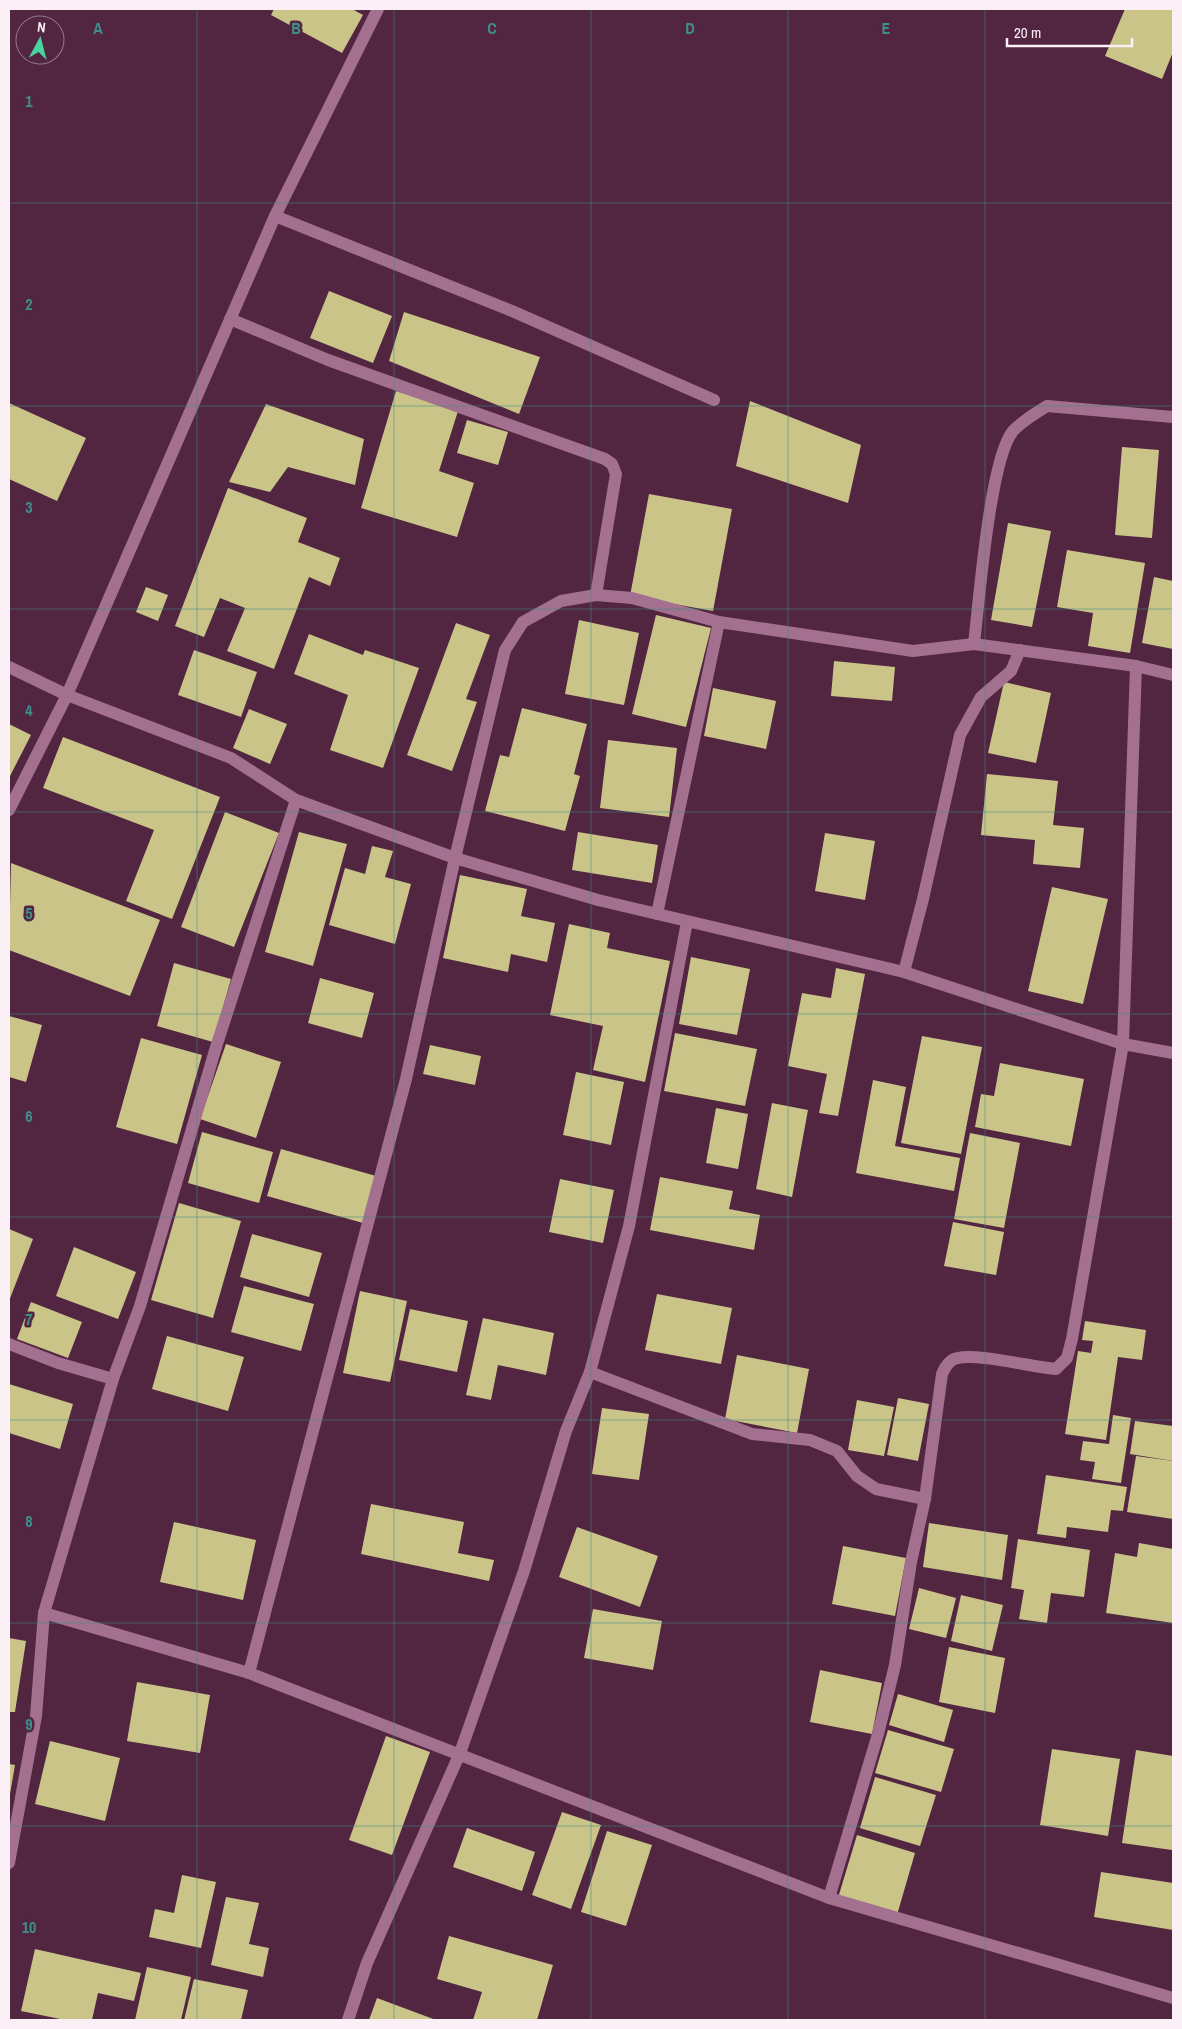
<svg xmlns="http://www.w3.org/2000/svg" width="1182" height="2029" font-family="'Archivo Narrow',sans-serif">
  <rect width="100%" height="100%" fill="#522541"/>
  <g fill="#cac489">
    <polygon points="274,9 352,9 363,15 342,53 271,15"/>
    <polygon points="1125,9 1173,9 1173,52 1162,79 1105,56"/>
    <polygon points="329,291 392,316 373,363 310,338"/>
    <polygon points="404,312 540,357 519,414 389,361"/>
    <polygon points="396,391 458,411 439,471 474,483 457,537 361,508"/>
    <polygon points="750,401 861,445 848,503 736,466"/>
    <polygon points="9,403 86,438 57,501 9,479"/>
    <polygon points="266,404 364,439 355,485 288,467 270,492 229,482"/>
    <polygon points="467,420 508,432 498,465 457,453"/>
    <polygon points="1122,447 1159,450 1152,538 1115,535"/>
    <polygon points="228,488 307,518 298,542 340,558 330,586 309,577 274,669 227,651 245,608 220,598 204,637 175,626"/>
    <polygon points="649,494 732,509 713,611 630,596"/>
    <polygon points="1008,523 1051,531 1032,627 991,620"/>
    <polygon points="1067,550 1145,563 1130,653 1088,646 1093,613 1057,607"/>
    <polygon points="1154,577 1173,581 1173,649 1142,643"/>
    <polygon points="146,587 168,595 158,621 136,612"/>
    <polygon points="656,615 711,628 686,727 632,714"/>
    <polygon points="579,620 639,633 624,705 565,694"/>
    <polygon points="456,623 490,635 466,699 477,702 452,771 407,755"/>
    <polygon points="309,634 363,655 365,650 419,668 383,768 330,750 348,695 294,674"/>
    <polygon points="194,650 257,672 241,717 178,695"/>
    <polygon points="834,661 895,667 892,701 831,696"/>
    <polygon points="1004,682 1051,693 1036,763 988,753"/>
    <polygon points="713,688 776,701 766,749 704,736"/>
    <polygon points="522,708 587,724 574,774 580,776 565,831 485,811 500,755 509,757"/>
    <polygon points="249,709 287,724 270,764 233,748"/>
    <polygon points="9,724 31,735 9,778"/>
    <polygon points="63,737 220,797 172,919 126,901 154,830 43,788"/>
    <polygon points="608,740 677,748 669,817 600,808"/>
    <polygon points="987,774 1058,781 1053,825 1084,828 1080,868 1033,864 1035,840 981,835"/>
    <polygon points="225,812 279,833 234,947 181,927"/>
    <polygon points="299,832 347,844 313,966 265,952"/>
    <polygon points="578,832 658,845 652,883 572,870"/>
    <polygon points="825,833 875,841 865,900 815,891"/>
    <polygon points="372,846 393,851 385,877 411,884 395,944 329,925 345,868 365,874"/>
    <polygon points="11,863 160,920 130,996 9,950"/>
    <polygon points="460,875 527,889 521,916 555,923 547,962 511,954 508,972 443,958"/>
    <polygon points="1052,887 1108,899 1083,1004 1028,991"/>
    <polygon points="569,924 610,933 607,948 670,961 645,1082 593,1070 603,1026 550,1015"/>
    <polygon points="691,957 750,969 737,1035 679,1024"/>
    <polygon points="174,963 231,979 213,1042 157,1026"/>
    <polygon points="836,968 865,974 838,1116 819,1113 827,1074 788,1066 802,993 831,998"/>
    <polygon points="320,978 374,993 362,1038 308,1023"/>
    <polygon points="9,1016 42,1025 26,1082 9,1077"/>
    <polygon points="675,1033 757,1049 745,1106 664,1091"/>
    <polygon points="922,1036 982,1047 961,1154 901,1143"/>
    <polygon points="141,1038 202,1055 177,1144 116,1127"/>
    <polygon points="226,1044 281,1062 256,1138 200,1119"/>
    <polygon points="430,1045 481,1056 475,1085 423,1074"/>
    <polygon points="1000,1063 1084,1079 1071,1146 975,1127 981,1094 994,1096"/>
    <polygon points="576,1072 624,1082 611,1145 563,1135"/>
    <polygon points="873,1080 906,1087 895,1146 960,1158 954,1191 856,1173"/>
    <polygon points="772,1103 808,1110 792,1197 756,1189"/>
    <polygon points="716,1108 748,1114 738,1169 706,1163"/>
    <polygon points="202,1132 273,1152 259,1203 188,1183"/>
    <polygon points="970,1133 1020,1143 1004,1228 954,1219"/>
    <polygon points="281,1149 376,1176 363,1223 267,1196"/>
    <polygon points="660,1177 733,1191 729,1209 760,1215 754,1250 650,1230"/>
    <polygon points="560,1179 614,1190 603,1243 549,1232"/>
    <polygon points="179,1203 241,1221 213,1318 151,1300"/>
    <polygon points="953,1222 1004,1232 996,1275 944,1266"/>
    <polygon points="9,1229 33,1239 9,1301"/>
    <polygon points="252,1234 322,1253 309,1297 240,1277"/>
    <polygon points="74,1247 136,1272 118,1319 56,1296"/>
    <polygon points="244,1286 314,1304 301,1351 231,1332"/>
    <polygon points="360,1291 407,1301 390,1382 343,1373"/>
    <polygon points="657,1294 732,1308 721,1364 645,1350"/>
    <polygon points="31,1302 82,1322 68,1358 17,1339"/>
    <polygon points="410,1309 468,1321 457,1372 399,1360"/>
    <polygon points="483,1318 554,1333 546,1375 498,1365 491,1400 466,1395"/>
    <polygon points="1085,1321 1146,1330 1142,1360 1118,1357 1106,1440 1065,1434 1078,1351 1091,1353 1093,1341 1082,1340"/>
    <polygon points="167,1336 244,1357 228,1411 152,1389"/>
    <polygon points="737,1355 809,1369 797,1433 725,1419"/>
    <polygon points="9,1384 73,1404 60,1449 9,1433"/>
    <polygon points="898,1398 929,1404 918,1461 887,1455"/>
    <polygon points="857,1400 894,1407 884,1456 848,1450"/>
    <polygon points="602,1408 649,1414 639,1480 592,1474"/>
    <polygon points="1113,1415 1131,1418 1121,1483 1092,1479 1095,1462 1080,1460 1083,1441 1109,1444"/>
    <polygon points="1135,1421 1173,1426 1173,1461 1130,1454"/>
    <polygon points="1136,1456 1173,1461 1173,1519 1127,1512"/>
    <polygon points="1046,1475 1127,1487 1123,1511 1111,1510 1108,1532 1067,1527 1066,1538 1037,1534"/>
    <polygon points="371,1504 464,1522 458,1553 494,1560 489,1581 361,1554"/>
    <polygon points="174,1522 256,1540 243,1600 160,1582"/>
    <polygon points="929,1523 1008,1535 1002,1580 923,1567"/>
    <polygon points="577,1527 658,1556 640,1607 559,1577"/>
    <polygon points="1018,1539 1090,1550 1084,1597 1051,1593 1047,1623 1019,1619 1024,1590 1011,1588"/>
    <polygon points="1139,1543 1173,1549 1173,1623 1106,1613 1115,1553 1137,1557"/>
    <polygon points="843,1546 906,1558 895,1616 832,1604"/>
    <polygon points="919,1588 956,1598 946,1638 909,1629"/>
    <polygon points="961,1595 1003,1605 992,1651 951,1641"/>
    <polygon points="593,1609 662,1621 653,1670 584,1658"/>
    <polygon points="9,1638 26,1641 15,1712 9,1712"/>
    <polygon points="949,1647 1005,1658 995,1713 939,1702"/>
    <polygon points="820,1670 882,1683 872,1734 810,1722"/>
    <polygon points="137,1682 210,1695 200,1753 127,1741"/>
    <polygon points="898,1694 953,1710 944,1742 889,1725"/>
    <polygon points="888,1730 954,1749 941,1792 875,1773"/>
    <polygon points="386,1736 430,1752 392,1855 349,1840"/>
    <polygon points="50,1741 120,1758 105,1821 35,1804"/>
    <polygon points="1052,1749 1120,1759 1108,1836 1040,1825"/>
    <polygon points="1136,1750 1173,1756 1172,1850 1122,1843"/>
    <polygon points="9,1764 15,1765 10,1794 9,1794"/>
    <polygon points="875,1777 936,1795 920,1846 860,1828"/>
    <polygon points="562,1812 601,1825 571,1909 532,1895"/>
    <polygon points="467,1828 535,1852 522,1891 453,1867"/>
    <polygon points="607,1831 652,1845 626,1926 581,1912"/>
    <polygon points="857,1835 915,1853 897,1915 838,1898"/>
    <polygon points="1101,1872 1173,1883 1173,1930 1094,1917"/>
    <polygon points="182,1875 216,1882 201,1948 149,1937 155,1909 174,1913"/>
    <polygon points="226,1897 259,1903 249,1944 269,1948 263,1977 211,1965"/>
    <polygon points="449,1936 553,1965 537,2020 473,2020 482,1992 437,1979"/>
    <polygon points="35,1949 141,1973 134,2001 98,1993 92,2020 65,2020 21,2011"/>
    <polygon points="147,1967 191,1977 181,2020 135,2020"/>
    <polygon points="194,1979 248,1990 241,2020 184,2020"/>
    <polygon points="377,1998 436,2020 369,2020"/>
  </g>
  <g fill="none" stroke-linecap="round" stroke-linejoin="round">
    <g stroke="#a4708f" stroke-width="12">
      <polyline points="275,216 512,311 714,400"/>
      <polyline points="230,319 328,360 605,459 612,464 616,474 596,595"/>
      <path d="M974,644C979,602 990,458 1013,431C1022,421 1036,413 1047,406L1173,417"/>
      <polyline points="9,667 67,695 231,758 296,800 455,858 598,900 904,972 1123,1044 1173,1053"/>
      <polyline points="9,810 67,695 275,216 378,9"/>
      <polyline points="657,914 719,622"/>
      <polyline points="904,972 923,899 960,735 981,697 1011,671 1020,650"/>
      <polyline points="9,1344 58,1363 113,1379 44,1613 249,1673 829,1898 1173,1998"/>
      <polyline points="590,1372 752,1434 810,1440 837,1451 857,1476 876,1489 925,1499"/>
      <polyline points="113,1379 140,1306 216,1047 296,800"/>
      <polyline points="249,1673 406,1079 455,858 505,650 523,622 561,601 596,595 632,598 719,622 913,651 974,644 1136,666 1173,675"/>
      <polyline points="9,1863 36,1716 44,1613"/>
      <path d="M829,1898L878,1734L895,1665L911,1562L925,1499L942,1374C945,1367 950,1359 958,1358C977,1353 1032,1367 1056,1369L1067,1358L1072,1339L1123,1044L1136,666"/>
      <polyline points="348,2020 367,1963 460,1753 524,1571 566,1431 590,1372 629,1226 687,922"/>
    </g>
  </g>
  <path fill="none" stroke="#3e8e89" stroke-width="1" stroke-opacity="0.55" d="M197,9V2020M394,9V2020M591,9V2020M788,9V2020M985,9V2020M9,203H1173M9,406H1173M9,609H1173M9,812H1173M9,1014H1173M9,1217H1173M9,1420H1173M9,1623H1173M9,1826H1173"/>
  <g font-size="16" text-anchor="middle" font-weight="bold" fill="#3e8e89" stroke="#522541" stroke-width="5" stroke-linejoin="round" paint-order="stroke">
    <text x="98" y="34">A</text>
    <text x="296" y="34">B</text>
    <text x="492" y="34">C</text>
    <text x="690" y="34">D</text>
    <text x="886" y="34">E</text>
    <text x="29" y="107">1</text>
    <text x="29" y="310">2</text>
    <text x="29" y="513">3</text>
    <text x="29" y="716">4</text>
    <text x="29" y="919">5</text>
    <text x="29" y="1122">6</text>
    <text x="29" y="1325">7</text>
    <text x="29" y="1527">8</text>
    <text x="29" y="1730">9</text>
    <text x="29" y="1933">10</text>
  </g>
  <rect width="1182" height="2029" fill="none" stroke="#fcf0f7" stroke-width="20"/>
  <g transform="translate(40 40) rotate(7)"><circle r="24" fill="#522541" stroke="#96768a"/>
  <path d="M0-4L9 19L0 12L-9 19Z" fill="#48d49d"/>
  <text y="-8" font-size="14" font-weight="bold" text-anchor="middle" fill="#fcf0f7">N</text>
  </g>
  <path d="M1007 38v8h125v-8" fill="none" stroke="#fcf0f7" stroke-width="2.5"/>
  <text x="1014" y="38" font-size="15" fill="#fcf0f7" stroke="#522541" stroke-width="4" paint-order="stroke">20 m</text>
</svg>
